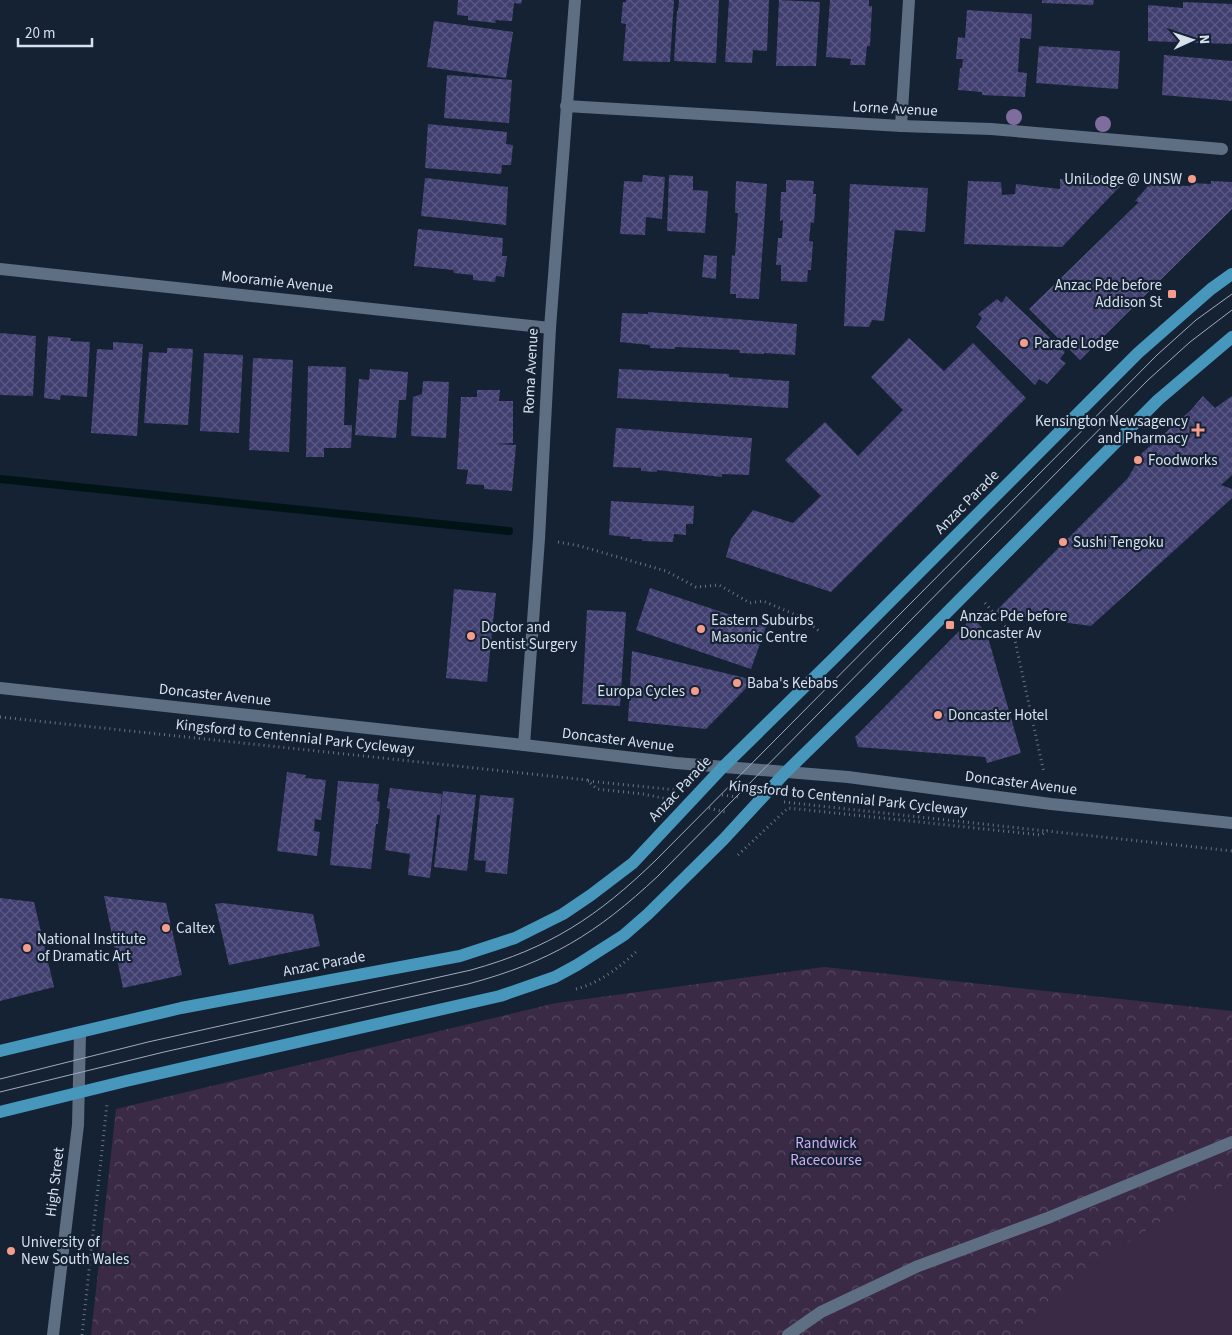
<svg xmlns="http://www.w3.org/2000/svg" width="1232" height="1335" font-family="'Source Sans 3',sans-serif">
  <defs>
    <pattern id="park-crowns" width="20" height="18" patternUnits="userSpaceOnUse" patternTransform="scale(1.25)"><rect width="20" height="18" fill="#3a2a46"/><path d="M2 6a3 3 0 1 1 6 0M12 15a3 3 0 1 1 6 0" fill="none" stroke="#564961"/></pattern>
    <pattern id="building-cross-hatch" width="8" height="8" patternUnits="userSpaceOnUse" patternTransform="scale(1.25)"><rect width="8" height="8" fill="#403f6f"/><path d="M0 0l8 8M0 8l8-8" fill="none" stroke="#5b5a84"/></pattern>
  </defs>
  <rect width="100%" height="100%" fill="#142234"/>
  <polygon fill="url(#park-crowns)" points="824,967 1232,1011 1232,1335 91,1335 116,1109 556,1003"/>
  <path fill="#3a2a46" d="M1232,1181V1335H1018C1081,1272 1153,1220 1232,1181Z"/>
  <g fill="none" stroke-linecap="round" stroke-linejoin="round">
    <polyline stroke="#001315" stroke-width="8" points="0,479 509,531"/>
  </g>
  <g fill="url(#building-cross-hatch)">
    <polygon points="458,0 522,0 521,4 514,3 512,21 495,20 496,23 468,20 468,16 457,15"/>
    <polygon points="626,0 674,0 670,62 623,61 626,24 621,23 623,2 626,2"/>
    <polygon points="679,0 719,0 716,63 674,61 677,11 678,11"/>
    <polygon points="729,0 769,0 767,51 753,50 752,63 725,62"/>
    <polygon points="779,0 820,2 816,66 776,66"/>
    <polygon points="830,0 869,0 869,6 872,6 870,46 867,46 865,65 850,65 851,59 826,57"/>
    <polygon points="1042,0 1094,0 1093,5 1042,3"/>
    <polygon points="1183,2 1232,4 1232,44 1148,41 1148,5 1183,8"/>
    <polygon points="967,10 1032,14 1031,39 1020,38 1018,72 1027,73 1025,97 982,95 982,92 958,90 960,68 962,68 963,59 956,59 958,37 965,38"/>
    <polygon points="434,21 513,32 506,78 427,67"/>
    <polygon points="1039,46 1120,51 1118,89 1036,83"/>
    <polygon points="1164,55 1232,61 1232,101 1162,95"/>
    <polygon points="447,75 512,80 509,123 444,118"/>
    <polygon points="428,124 507,132 506,144 513,145 511,165 502,165 501,174 425,168"/>
    <polygon points="643,175 665,177 662,219 646,217 645,235 620,234 624,181 642,182"/>
    <polygon points="669,175 693,176 693,190 708,191 705,233 667,231"/>
    <polygon points="1087,175 1125,176 1126,180 1062,247 964,244 968,181 1001,182 1002,195 1015,194 1016,184 1060,189 1060,179 1088,181"/>
    <polygon points="425,178 508,187 506,225 421,216"/>
    <polygon points="786,180 814,181 813,194 816,194 814,223 811,222 809,241 813,242 811,270 808,270 807,282 781,281 781,265 776,265 778,238 782,238 783,220 780,221 781,192 786,192"/>
    <polygon points="736,181 767,184 759,299 736,298 736,294 730,294 732,255 735,256 738,213 735,213"/>
    <polygon points="1211,181 1232,182 1232,209 1080,360 1029,309 1139,202 1135,201 1149,185 1191,186 1191,183 1211,184"/>
    <polygon points="850,184 928,188 925,232 895,230 884,321 872,320 869,327 844,326"/>
    <polygon points="418,229 503,238 502,256 507,256 504,277 496,276 495,282 473,280 473,275 454,273 453,270 414,266"/>
    <polygon points="704,255 717,256 716,279 702,277"/>
    <polygon points="1006,296 1065,352 1060,359 1066,363 1047,384 1039,379 1035,385 976,327 982,318 978,314 997,299 1002,303"/>
    <polygon points="648,312 797,324 795,355 764,353 764,354 739,353 740,350 675,347 675,349 650,348 650,345 620,342 622,313 648,314"/>
    <polygon points="0,333 36,336 33,396 0,395"/>
    <polygon points="48,336 71,338 70,341 90,342 87,397 61,395 60,400 44,398"/>
    <polygon points="909,338 944,371 973,343 1026,398 831,592 726,557 731,539 753,510 793,523 821,496 785,460 825,422 858,456 903,410 871,377"/>
    <polygon points="113,342 143,344 137,436 91,433 97,349 113,350"/>
    <polygon points="167,348 193,349 188,425 144,423 149,352 167,353"/>
    <polygon points="204,353 243,355 239,433 200,431"/>
    <polygon points="253,358 293,360 289,452 249,450"/>
    <polygon points="308,366 346,367 344,425 352,425 351,448 324,448 324,457 306,457"/>
    <polygon points="370,369 408,372 406,400 399,400 396,438 355,435 359,379 369,380"/>
    <polygon points="619,369 729,374 729,377 789,381 788,408 617,398"/>
    <polygon points="423,381 449,382 446,438 411,436 413,397 422,394"/>
    <polygon points="477,390 500,390 499,401 513,401 513,443 495,444 516,445 512,491 484,489 484,485 466,484 468,470 457,469 461,397 477,397"/>
    <polygon points="1203,396 1215,408 1232,396 1232,475 1221,485 1232,489 1232,498 1091,626 994,613 1128,478 1142,453 1190,411"/>
    <polygon points="616,428 752,438 749,475 722,474 722,477 657,470 657,472 641,471 641,468 613,467"/>
    <polygon points="611,501 694,506 693,524 686,524 686,535 674,534 673,542 642,541 642,539 630,539 630,537 609,535"/>
    <polygon points="650,588 766,627 751,669 636,630"/>
    <polygon points="454,589 496,593 487,682 446,678"/>
    <polygon points="587,610 626,612 620,706 582,704"/>
    <polygon points="973,617 987,634 1021,753 987,763 985,757 858,747 855,737"/>
    <polygon points="632,651 754,680 706,729 628,721"/>
    <polygon points="287,772 306,775 305,778 326,780 321,820 315,819 314,831 320,832 317,856 277,851"/>
    <polygon points="338,781 379,784 377,801 380,802 378,824 376,824 371,869 330,865"/>
    <polygon points="390,788 442,794 440,815 437,815 430,878 408,875 410,854 385,850 390,809 387,808"/>
    <polygon points="443,791 476,795 467,871 434,867"/>
    <polygon points="480,795 514,798 507,874 485,872 486,861 474,860"/>
    <polygon points="104,896 166,903 182,975 123,988"/>
    <polygon points="0,898 34,902 54,987 0,1001"/>
    <polygon points="222,903 313,914 320,946 229,965 215,904"/>
  </g>
  <g fill="none" stroke-linecap="round" stroke-linejoin="round">
    <g stroke="#687484" stroke-width="3" stroke-dasharray="1 4" stroke-linecap="butt">
      <polyline points="558,542 580,546 666,571 696,587 719,585 750,603 763,601 803,618 819,631"/>
      <polyline points="985,603 1014,636 1044,773"/>
      <polyline points="0,717 587,780 597,789 643,794 668,799"/>
      <polyline points="588,781 676,790"/>
      <polyline points="722,795 738,797"/>
      <polyline points="784,802 1046,831"/>
      <polyline points="709,808 725,812"/>
      <polyline points="738,855 788,808 1041,835 1047,831 1232,851"/>
      <path d="M576,989C600,983 620,967 638,950"/>
      <polyline points="82,1335 107,1104"/>
    </g>
    <polyline stroke="#5e6e83" stroke-width="12" points="788,1335 821,1312 918,1266 1050,1217 1232,1142"/>
    <g stroke="#5e6e83" stroke-width="12">
      <polyline points="566,106 901,126 991,129 1222,149"/>
      <polyline points="901,126 909,0"/>
      <polyline points="0,269 550,328"/>
      <polyline points="524,745 539,539 550,328 575,0"/>
    </g>
    <g stroke="#5e6e83" stroke-width="12">
      <polyline points="0,688 524,745 676,763 848,777 1051,804 1232,823"/>
      <polyline points="53,1335 78,1125 80,1033"/>
    </g>
    <g stroke="#4797bd" stroke-width="12">
      <polyline points="0,1051 181,1008 460,956 515,938 563,914 591,895 633,863 723,767 834,658 1138,353 1211,289 1232,274"/>
      <polyline points="0,1112 126,1081 500,996 555,977 577,965 624,935 648,914 723,840 785,773 871,689 1158,400 1232,337"/>
    </g>
    <g stroke="#a1abba" stroke-width="1">
      <path d="M0,1079L148,1042L471,970C550,948 597,917 656,860L1157,355L1196,320L1232,294"/>
      <path d="M0,1092L164,1052L468,984C550,962 596,934 658,876L1148,380L1190,342L1232,310"/>
    </g>
  </g>
  <g fill="#7e6d9d">
    <circle cx="1014" cy="117" r="8"/>
    <circle cx="1103" cy="124" r="8"/>
  </g>
  <g fill="#f49d8c" stroke="#142234" stroke-width="2">
    <circle cx="1192" cy="179" r="5"/>
    <rect x="1167" y="289" width="10" height="10" rx="2.5"/>
    <circle cx="1024" cy="343" r="5"/>
    <path d="M1195.5 422.5h5v5h5v5h-5v5h-5v-5h-5v-5h5z"/>
    <circle cx="1138" cy="460" r="5"/>
    <circle cx="1063" cy="542" r="5"/>
    <rect x="945" y="620" width="10" height="10" rx="2.5"/>
    <circle cx="701" cy="629" r="5"/>
    <circle cx="471" cy="636" r="5"/>
    <circle cx="737" cy="683" r="5"/>
    <circle cx="695" cy="691" r="5"/>
    <circle cx="938" cy="715" r="5"/>
    <circle cx="166" cy="928" r="5"/>
    <circle cx="27" cy="948" r="5"/>
    <circle cx="11" cy="1251" r="5"/>
  </g>
  <g text-anchor="middle" dominant-baseline="central" stroke-width="4.5" stroke-linejoin="round" paint-order="stroke">
    <g font-size="15" fill="#d7e0ed" stroke="#142234">
      <text transform="translate(895 109) rotate(3)">Lorne Avenue</text>
      <text transform="translate(277 282) rotate(6)">Mooramie Avenue</text>
      <text transform="translate(531 371) rotate(-87)">Roma Avenue</text>
      <text transform="translate(967 502) rotate(-45)">Anzac Parade</text>
      <text transform="translate(215 695) rotate(6)">Doncaster Avenue</text>
      <text transform="translate(295 737) rotate(6)">Kingsford to Centennial Park Cycleway</text>
      <text transform="translate(618 740) rotate(7)">Doncaster Avenue</text>
      <text transform="translate(1021 783) rotate(7)">Doncaster Avenue</text>
      <text transform="translate(680 789) rotate(-47)">Anzac Parade</text>
      <text transform="translate(848 798) rotate(6)">Kingsford to Centennial Park Cycleway</text>
      <text transform="translate(324 964) rotate(-11)">Anzac Parade</text>
      <text transform="translate(55 1182) rotate(-83)">High Street</text>
    </g>
    <g font-size="15" fill="#d7e0ed" stroke="#142234" text-anchor="start">
      <text x="1182" y="179" text-anchor="end">UniLodge @ UNSW</text>
      <text x="1162" y="285" text-anchor="end">Anzac Pde before<tspan x="1162" dy="17">Addison St</tspan></text>
      <text x="1034" y="343">Parade Lodge</text>
      <text x="1188" y="421" text-anchor="end">Kensington Newsagency<tspan x="1188" dy="17">and Pharmacy</tspan></text>
      <text x="1148" y="460">Foodworks</text>
      <text x="1073" y="542">Sushi Tengoku</text>
      <text x="960" y="616">Anzac Pde before<tspan x="960" dy="17">Doncaster Av</tspan></text>
      <text x="711" y="620">Eastern Suburbs<tspan x="711" dy="17">Masonic Centre</tspan></text>
      <text x="481" y="627">Doctor and<tspan x="481" dy="17">Dentist Surgery</tspan></text>
      <text x="747" y="683">Baba's Kebabs</text>
      <text x="685" y="691" text-anchor="end">Europa Cycles</text>
      <text x="948" y="715">Doncaster Hotel</text>
      <text x="176" y="928">Caltex</text>
      <text x="37" y="939">National Institute<tspan x="37" dy="17">of Dramatic Art</tspan></text>
      <text x="21" y="1242">University of<tspan x="21" dy="17">New South Wales</tspan></text>
    </g>
    <g font-size="15" fill="#d4aaf3" stroke="#142234">
      <text x="826" y="1143">Randwick<tspan x="826" dy="17">Racecourse</tspan></text>
    </g>
  </g>
  <g transform="translate(1192 40) rotate(87)" stroke="#142234" stroke-width="4" paint-order="stroke">
  <path d="M0-4L9 19L0 12L-9 19Z" fill="#d7e0ed"/>
  <text y="-8" font-size="14" font-weight="bold" text-anchor="middle" fill="#d7e0ed">N</text>
  </g>
  <path d="M18 38v8h74v-8" fill="none" stroke="#d7e0ed" stroke-width="2.5"/>
  <text x="25" y="38" font-size="15" fill="#d7e0ed" stroke="#142234" stroke-width="4" paint-order="stroke">20 m</text>
</svg>
